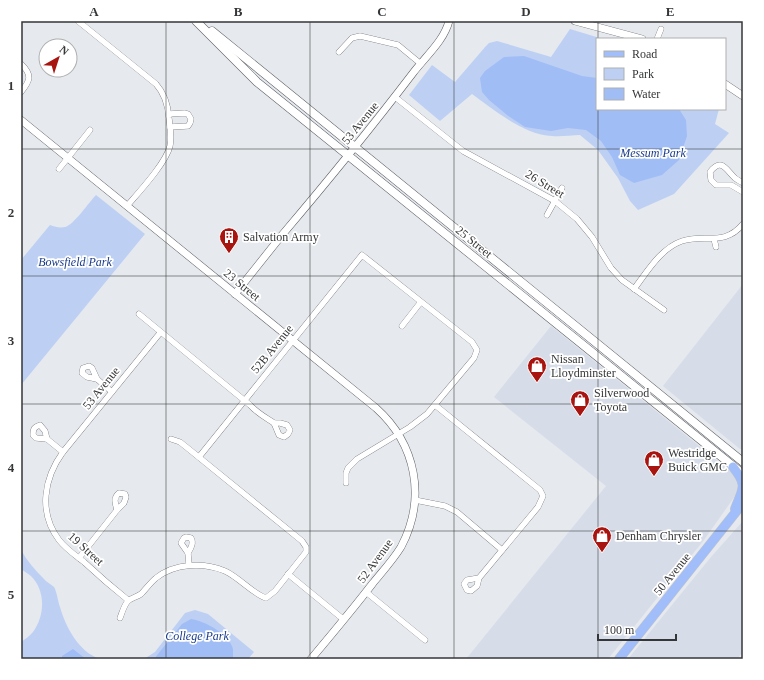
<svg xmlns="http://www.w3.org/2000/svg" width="764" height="680" font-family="Georgia,serif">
  <rect width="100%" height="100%" fill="#e6e9ee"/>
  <g fill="#d7dde8">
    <polygon points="743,284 743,449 740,449 663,386"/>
    <polygon points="551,326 735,475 739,484 738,491 735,496 704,540 608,659 466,659 606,486 494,397"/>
    <polygon points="743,521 743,652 737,659 628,659 711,557"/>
  </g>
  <g fill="#bdd0f4">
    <path d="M570,29L603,39H597V109H719L715,124L729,133L674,194L638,210L630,201L618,178L598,150L580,135C571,135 561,137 552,136C524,135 493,109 472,94L440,121L409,95L432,65L455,82L486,46L489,43L497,41L551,57Z"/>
    <path d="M96,195L145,234L21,385V260L50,225C55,227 60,228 65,227C74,225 89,202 96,195Z"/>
    <path d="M21,550C27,561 35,570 44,579C46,582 51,584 54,587C57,592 58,602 60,607C66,628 79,652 100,659H21V642C25,639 30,636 33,632C45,616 46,591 31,576C28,574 24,571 21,569Z"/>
    <polygon points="195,610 208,614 254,652 248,659 144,659 155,652 185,613"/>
  </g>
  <g fill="#a1bdf6">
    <polygon points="524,56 582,76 597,78 597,109 679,109 686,120 687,136 679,160 662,175 634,183 620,175 612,157 601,141 586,130 568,128 551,131 525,127 507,115 489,100 482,92 480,78 485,71 504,57"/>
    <path d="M191,619C205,621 229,634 233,649C233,652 233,656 233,659H154L182,624Z"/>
    <polygon points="73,649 86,659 62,659 62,656"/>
  </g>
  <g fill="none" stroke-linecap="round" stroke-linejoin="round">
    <defs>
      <g id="minor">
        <path d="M78,21L156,84C165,94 168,105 169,118C170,127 172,137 170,146C166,163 139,192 127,206"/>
        <polyline points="657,39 661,29"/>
        <polyline points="339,52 352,38 360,36 398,45 421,64"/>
        <path d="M21,64C33,75 30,81 21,92"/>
        <polyline points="395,97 463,151 555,201 577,219 592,237 611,268 622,280 664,310"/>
        <polyline points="169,114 185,113 188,114 191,119 190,123 188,126 170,127"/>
        <polyline points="59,169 90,130"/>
        <path d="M743,183C740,181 737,180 735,178C726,170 722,157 710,172L711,180L716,185H731L743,192"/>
        <polyline points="547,215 562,188"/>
        <polyline points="714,239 716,247"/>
        <path d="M634,289C647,272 661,248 682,241C705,233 724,247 743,224"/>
        <path d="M139,314L250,405C257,413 265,417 274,423"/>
        <polyline points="402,326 420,303"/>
        <polygon points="89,366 92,368 97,379 87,377 82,373 83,368"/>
        <polyline points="97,379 112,392"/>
        <polyline points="435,405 540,490 543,496 538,507 479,578 477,586 471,591 467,590 464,584 467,580 479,578"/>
        <polygon points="274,423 280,423 287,425 290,430 288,434 284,437 279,435"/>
        <path d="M40,425L45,431L47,439L36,438L33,435C33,429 34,427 40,425Z"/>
        <polyline points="47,439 63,452"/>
        <polyline points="199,457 362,255 472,342 477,350 474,358 427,414 410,427 357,459 348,468 346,473 346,483"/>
        <path d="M119,493L125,494L126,497L124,503L117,510C115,503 113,498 119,493Z"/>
        <polyline points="415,500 445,506 457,512 502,550"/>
        <path d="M186,537L191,538C194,543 191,548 188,553L181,543L184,538Z"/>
        <polyline points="188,553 189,565"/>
        <polyline points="79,558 117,510"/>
        <polyline points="288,574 343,619"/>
        <polyline points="366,592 425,640"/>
        <path d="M128,600C113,588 98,575 84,562C75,555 66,549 59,540C38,512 44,478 63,452L160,333"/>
        <path d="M120,618C122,613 124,605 128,601C131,598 137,597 141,594C146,589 150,583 156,578C175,563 203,562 225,571C240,578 253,594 266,598L275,591L306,552V547L302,541L190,450L180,442L171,439"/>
      </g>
      <g id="tertiary">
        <polyline points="575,21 642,39"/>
        <polyline points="725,84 743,96"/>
        <path d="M21,120L376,408C416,444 427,498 401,547C393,560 382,572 373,583C353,609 332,634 311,659"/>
        <path d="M282,235C327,182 371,128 413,73C425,57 444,41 449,21"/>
        <polyline points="235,294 278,240"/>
      </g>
      <g id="secondary">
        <polyline points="196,21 257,82 738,470"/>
        <polyline points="212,31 743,462"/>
      </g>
      <g id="primary">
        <path d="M733,467C748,486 743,488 735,509"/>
        <polyline points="619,659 743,503"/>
      </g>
    </defs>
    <use href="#minor" stroke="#5e6064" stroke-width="6"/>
    <use href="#tertiary" stroke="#5e6064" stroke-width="8"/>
    <use href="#secondary" stroke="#5e6064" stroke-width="9"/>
    <use href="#primary" stroke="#c6c7c7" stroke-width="10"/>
    <use href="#minor" stroke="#fff" stroke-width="5.5"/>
    <use href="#tertiary" stroke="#fff" stroke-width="7"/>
    <use href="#secondary" stroke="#fff" stroke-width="8"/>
    <use href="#primary" stroke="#a1bdfa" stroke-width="9"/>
  </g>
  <path fill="none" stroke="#353638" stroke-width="1" stroke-opacity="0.55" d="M166,21V659M310,21V659M454,21V659M598,21V39M598,109V659M21,149H743M21,276H743M21,404H743M21,531H743"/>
  <defs>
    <symbol id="building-pin" viewBox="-11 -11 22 30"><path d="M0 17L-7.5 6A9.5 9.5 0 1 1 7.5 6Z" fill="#a8140f" stroke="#fff"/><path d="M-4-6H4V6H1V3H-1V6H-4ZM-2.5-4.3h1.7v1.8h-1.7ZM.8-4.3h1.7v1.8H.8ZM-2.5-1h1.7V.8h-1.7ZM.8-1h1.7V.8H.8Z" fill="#fff"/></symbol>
    <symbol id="shop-pin" viewBox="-11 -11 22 30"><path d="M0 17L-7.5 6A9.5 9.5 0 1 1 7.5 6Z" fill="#a8140f" stroke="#fff"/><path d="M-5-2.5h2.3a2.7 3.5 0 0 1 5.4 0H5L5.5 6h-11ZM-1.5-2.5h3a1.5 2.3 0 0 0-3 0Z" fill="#fff"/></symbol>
  </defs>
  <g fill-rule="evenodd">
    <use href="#building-pin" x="218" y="226" width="22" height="30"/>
    <use href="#shop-pin" x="526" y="355" width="22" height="30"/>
    <use href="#shop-pin" x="569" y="389" width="22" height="30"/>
    <use href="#shop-pin" x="643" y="449" width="22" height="30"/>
    <use href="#shop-pin" x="591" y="525" width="22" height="30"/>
  </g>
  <g text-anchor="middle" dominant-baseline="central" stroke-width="3.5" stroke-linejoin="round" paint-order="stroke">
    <g font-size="12" fill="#353638" stroke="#fff">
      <text transform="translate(360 123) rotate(-51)">53 Avenue</text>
      <text transform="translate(545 184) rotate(31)">26 Street</text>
      <text transform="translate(474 242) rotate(39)">25 Street</text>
      <text transform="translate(242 285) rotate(39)">23 Street</text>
      <text transform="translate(272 349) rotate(-51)">52B Avenue</text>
      <text transform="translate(101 388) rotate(-51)">53 Avenue</text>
      <text transform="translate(86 549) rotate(42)">19 Street</text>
      <text transform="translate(375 561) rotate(-54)">52 Avenue</text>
      <text transform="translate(672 574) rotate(-51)">50 Avenue</text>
    </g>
    <g font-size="12" font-style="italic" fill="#1a3b8b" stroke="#fff">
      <text x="653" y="153">Messum Park</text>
      <text x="75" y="262">Bowsfield Park</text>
      <text x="197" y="636">College Park</text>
    </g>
    <g font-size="12" fill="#353638" stroke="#fff" text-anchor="start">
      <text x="243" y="237">Salvation Army</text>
      <text x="551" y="359">Nissan<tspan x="551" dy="14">Lloydminster</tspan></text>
      <text x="594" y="393">Silverwood<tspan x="594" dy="14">Toyota</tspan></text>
      <text x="668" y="453">Westridge<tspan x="668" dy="14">Buick GMC</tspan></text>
      <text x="616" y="536">Denham Chrysler</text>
    </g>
  </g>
  <rect width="764" height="680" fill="none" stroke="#ffffff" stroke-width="44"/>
  <rect x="596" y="38" width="130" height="72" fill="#ffffff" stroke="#aeafaf"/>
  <rect x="604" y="51" width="20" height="6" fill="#a1bdfa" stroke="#aeafaf"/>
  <text x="632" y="58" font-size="12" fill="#353638">Road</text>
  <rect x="604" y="68" width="20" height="12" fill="#bdd0f4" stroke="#aeafaf"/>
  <text x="632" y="78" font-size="12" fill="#353638">Park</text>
  <rect x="604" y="88" width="20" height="12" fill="#a1bdf6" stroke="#aeafaf"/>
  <text x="632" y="98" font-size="12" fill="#353638">Water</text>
  <g transform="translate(58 58) rotate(39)"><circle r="19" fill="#ffffff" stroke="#aeafaf"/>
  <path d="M0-3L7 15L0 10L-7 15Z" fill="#a8140f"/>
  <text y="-6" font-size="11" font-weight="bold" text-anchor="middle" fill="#353638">N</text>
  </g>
  <path d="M598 634v6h78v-6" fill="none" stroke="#353638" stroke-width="2"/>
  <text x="604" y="634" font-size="12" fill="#353638" stroke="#ffffff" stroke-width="3" paint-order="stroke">100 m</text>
  <rect x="22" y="22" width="720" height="636" fill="none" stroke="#353638" stroke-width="1.5"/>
  <g font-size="13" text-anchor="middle" font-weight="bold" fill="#353638">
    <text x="94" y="16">A</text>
    <text x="238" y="16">B</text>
    <text x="382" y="16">C</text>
    <text x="526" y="16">D</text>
    <text x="670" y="16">E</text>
    <text x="11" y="90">1</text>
    <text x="11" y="217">2</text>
    <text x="11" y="345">3</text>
    <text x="11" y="472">4</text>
    <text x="11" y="599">5</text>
  </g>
</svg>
